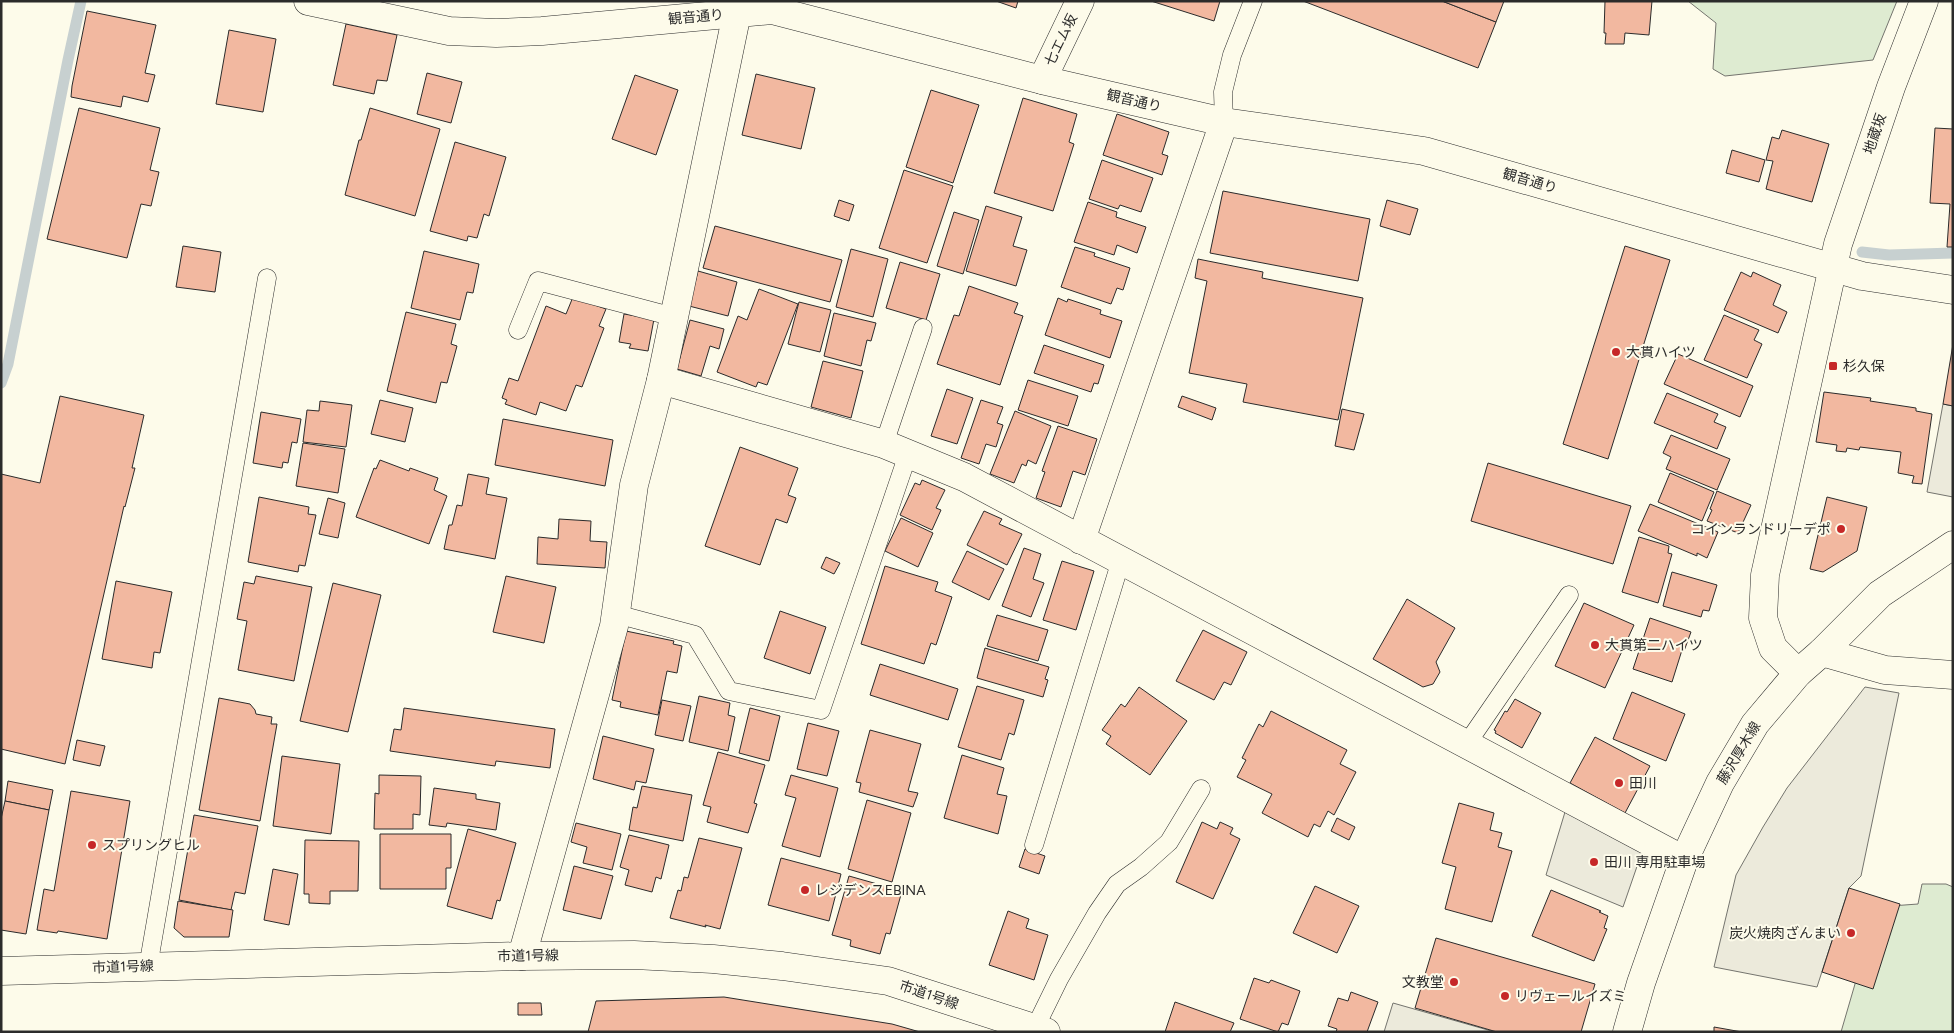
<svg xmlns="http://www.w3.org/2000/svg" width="1954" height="1033" font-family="Figtree,'Noto Sans JP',sans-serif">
  <rect width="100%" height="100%" fill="#fdfbea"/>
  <g fill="#deebd1" stroke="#74746e">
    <polygon points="1688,1 1897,1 1873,60 1725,76 1713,69 1716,23"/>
    <polygon points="1922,884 1946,884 1953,887 1953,1032 1841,1032 1855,984 1864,935 1891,906 1918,904"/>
  </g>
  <g fill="#eceadb" stroke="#74746e">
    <polygon points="1943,404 1953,406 1953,497 1927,492"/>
    <polygon points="1865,687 1899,693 1861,876 1849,888 1817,987 1714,967 1736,875 1763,827 1787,788"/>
    <polygon points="1565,812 1643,849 1623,907 1546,875"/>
    <polygon points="1393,1003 1495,1032 1384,1032"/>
  </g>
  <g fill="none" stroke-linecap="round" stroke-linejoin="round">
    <g stroke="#c7d0d0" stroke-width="11">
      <polyline points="1862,252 1889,255 1953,253"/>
      <polyline points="1,383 8,364 68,60 81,1"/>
    </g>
  </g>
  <g fill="#f2b8a0" stroke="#2b2b2b">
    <polygon points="996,1 1018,1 1016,8"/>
    <polygon points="1151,1 1220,1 1214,21"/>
    <polygon points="1303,1 1442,1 1496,22 1478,68"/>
    <polygon points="1442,1 1504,1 1496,22"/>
    <polygon points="1605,1 1652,1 1649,35 1625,33 1624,44 1605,44 1606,33 1604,33"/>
    <polygon points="87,11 156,25 145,73 155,75 148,102 123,96 121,107 71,97 72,86"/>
    <polygon points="346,24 397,35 387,81 377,80 374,94 333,85"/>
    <polygon points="229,30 276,39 263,112 216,104"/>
    <polygon points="427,73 462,82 451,123 417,114"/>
    <polygon points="756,74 815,88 801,149 742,135"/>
    <polygon points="635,75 678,90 656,155 612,139"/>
    <polygon points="931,90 979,105 953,183 906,167"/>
    <polygon points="1023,98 1077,114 1069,142 1074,144 1053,211 994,193"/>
    <polygon points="79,108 160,128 150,170 159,172 151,206 141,204 127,258 47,239"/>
    <polygon points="370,108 440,129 415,216 345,195 359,140 361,140"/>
    <polygon points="1117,114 1169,132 1162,154 1168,156 1162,175 1103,155"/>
    <polygon points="1935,128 1953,129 1953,247 1947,247 1950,204 1930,203"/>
    <polygon points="1782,130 1829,144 1812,202 1766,189 1773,161 1766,160 1772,137 1779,139"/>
    <polygon points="455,142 506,157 489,216 484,214 477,238 468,236 467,241 430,231"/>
    <polygon points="1732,150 1765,160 1759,182 1726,173"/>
    <polygon points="1102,160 1153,178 1141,212 1120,205 1118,209 1089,199"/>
    <polygon points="904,170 953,186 927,263 879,248"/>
    <polygon points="1223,191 1370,219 1358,281 1210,253"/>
    <polygon points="839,200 854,205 849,221 834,216"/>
    <polygon points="1387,200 1418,209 1410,235 1380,226"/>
    <polygon points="1088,202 1117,212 1116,217 1146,227 1137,253 1117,245 1114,255 1074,242"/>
    <polygon points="986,206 1022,217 1013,246 1027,250 1016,286 966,271"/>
    <polygon points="954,212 979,220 963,274 937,266"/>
    <polygon points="715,226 842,260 830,302 703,268"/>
    <polygon points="183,246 221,252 215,292 176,287"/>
    <polygon points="1625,246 1670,260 1608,459 1563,444"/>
    <polygon points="1075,247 1095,253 1094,256 1130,268 1123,290 1117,288 1111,304 1061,287"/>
    <polygon points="851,249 888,259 873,317 836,307"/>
    <polygon points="424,251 479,264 473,293 467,292 460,320 411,308"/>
    <polygon points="1198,259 1263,272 1262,278 1363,298 1338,420 1243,402 1247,384 1189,373 1207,281 1195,278"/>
    <polygon points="900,262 940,274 926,320 886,308"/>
    <polygon points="698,271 737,282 728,316 689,306"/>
    <polygon points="1741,272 1751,277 1753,272 1781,285 1773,305 1787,312 1778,333 1724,310"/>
    <polygon points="969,286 1018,303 1014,313 1023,316 1000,385 937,364 954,315 959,316"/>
    <polygon points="759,289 798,304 767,385 758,382 756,387 717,372 738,316 747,320"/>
    <polygon points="573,297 606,309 599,326 604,328 582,387 576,385 566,411 540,402 536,415 505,404 507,400 502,398 509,378 518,381 546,306 566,314"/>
    <polygon points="1058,298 1067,302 1068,299 1101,310 1100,314 1122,321 1110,358 1045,335"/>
    <polygon points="799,302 831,310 820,352 788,344"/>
    <polygon points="406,312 456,324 451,344 457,346 447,383 441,382 436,403 387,391"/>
    <polygon points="834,313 876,323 871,341 867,340 861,366 824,356"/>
    <polygon points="624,314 654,319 648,351 629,348 631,344 619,342"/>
    <polygon points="1724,315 1759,330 1754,340 1762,344 1747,378 1704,360"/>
    <polygon points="690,320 724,329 719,349 710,346 701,376 677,369"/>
    <polygon points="1953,344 1953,406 1943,404"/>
    <polygon points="1044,345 1104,365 1098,384 1094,383 1091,392 1034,373"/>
    <polygon points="1678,354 1753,386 1740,417 1664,384"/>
    <polygon points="823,361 863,371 851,418 811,407"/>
    <polygon points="1028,380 1078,396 1068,426 1018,410"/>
    <polygon points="947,389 973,398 957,444 931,436"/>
    <polygon points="1824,392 1871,398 1870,401 1916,408 1916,411 1932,414 1922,484 1912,483 1914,476 1898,473 1901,452 1860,447 1859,450 1847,448 1846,452 1836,451 1837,445 1816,442"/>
    <polygon points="1667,393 1718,414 1714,422 1726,427 1717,449 1654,423"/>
    <polygon points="60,396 144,415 132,468 135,468 125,507 124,506 65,764 1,749 1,474 40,483"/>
    <polygon points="1182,396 1216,408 1212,420 1178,407"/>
    <polygon points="380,400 413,408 405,442 371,434"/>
    <polygon points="981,400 1003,407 997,423 1003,425 996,447 986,444 979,464 961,458"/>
    <polygon points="320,401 352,405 346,447 303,442 307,410 319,411"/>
    <polygon points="1342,409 1364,414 1354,450 1335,446"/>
    <polygon points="1015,411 1051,426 1036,464 1028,460 1026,466 1022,464 1014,483 990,474"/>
    <polygon points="261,412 301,419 297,443 292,442 288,463 283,462 282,468 253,463"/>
    <polygon points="503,419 613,440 605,486 495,465"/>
    <polygon points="1058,426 1097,439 1085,475 1073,471 1061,507 1036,498 1045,472 1042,471"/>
    <polygon points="1671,435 1730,459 1717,490 1666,469 1671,457 1663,453"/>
    <polygon points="303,443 345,449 338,493 296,486"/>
    <polygon points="740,447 798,468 788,495 796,498 787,523 776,519 760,565 705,546"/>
    <polygon points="380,460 409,471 410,468 438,478 434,490 447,496 429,544 356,517 374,468 376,469"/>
    <polygon points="1488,463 1631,506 1613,564 1471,521"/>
    <polygon points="1670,473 1714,492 1702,521 1658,502"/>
    <polygon points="468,474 489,478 486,494 507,498 495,559 444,549 449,525 452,525 457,505 462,506"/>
    <polygon points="922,480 945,490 936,508 941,510 932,530 900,515 915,483 920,485"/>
    <polygon points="1717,491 1751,505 1738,533 1707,521 1712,510 1710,509"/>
    <polygon points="259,497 309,507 308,514 316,515 305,566 299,565 298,572 248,562"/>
    <polygon points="1827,497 1867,507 1857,551 1823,572 1810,569"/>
    <polygon points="328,498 345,503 338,538 319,534"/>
    <polygon points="1650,504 1718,532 1707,558 1697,553 1697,556 1638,531"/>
    <polygon points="984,511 1002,519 999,524 1022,534 1007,565 967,545"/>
    <polygon points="901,518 933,533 918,567 885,551"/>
    <polygon points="559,519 591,521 590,541 607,542 605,568 537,564 538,537 558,539"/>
    <polygon points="1639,537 1669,546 1668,553 1672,554 1658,603 1622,592"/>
    <polygon points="1024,548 1041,554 1033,579 1044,583 1031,617 1002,606"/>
    <polygon points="967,551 1004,569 989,600 952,582"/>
    <polygon points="826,557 840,563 834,574 821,568"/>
    <polygon points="1062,561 1094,571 1076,630 1043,620"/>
    <polygon points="885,566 938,582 935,591 952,597 936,645 931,643 924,664 861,644"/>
    <polygon points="1672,572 1717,585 1709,611 1703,610 1701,617 1663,606"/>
    <polygon points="256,576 312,587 294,681 238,670 247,621 237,619 244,582 254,584"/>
    <polygon points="506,576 556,587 544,643 493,632"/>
    <polygon points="116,581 172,592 160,653 154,652 152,668 102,659"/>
    <polygon points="333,583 381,595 348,732 300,721"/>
    <polygon points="1407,599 1455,628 1436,662 1440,672 1433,684 1423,687 1373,659"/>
    <polygon points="1584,603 1634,625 1605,688 1555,666"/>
    <polygon points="780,611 826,627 810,674 764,658"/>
    <polygon points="997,615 1048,630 1038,661 987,646"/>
    <polygon points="1650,618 1691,632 1684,651 1682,650 1672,682 1633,669"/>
    <polygon points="1203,630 1247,652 1231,685 1224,682 1214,700 1176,681"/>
    <polygon points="626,631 674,641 673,644 682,646 677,673 667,671 658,715 620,707 621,702 612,700"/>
    <polygon points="985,648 1049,667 1045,679 1048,680 1043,697 977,678"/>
    <polygon points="880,664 958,689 948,720 870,695"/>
    <polygon points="977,686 1024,700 1014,735 1009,733 1001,760 958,747"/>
    <polygon points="1139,687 1187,721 1150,775 1106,744 1111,736 1102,730 1121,704 1125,707"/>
    <polygon points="1632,692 1685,714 1666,761 1613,739"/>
    <polygon points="699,696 730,703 728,715 735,717 728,751 689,742"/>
    <polygon points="219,698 250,704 255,710 256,714 272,717 271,724 277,724 260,821 199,810"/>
    <polygon points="1515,699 1541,713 1522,748 1495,733 1496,731 1494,730 1505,711 1507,712"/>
    <polygon points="662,700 691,706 683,741 655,735"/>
    <polygon points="404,708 555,729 550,768 496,761 495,766 390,751 394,729 401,730"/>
    <polygon points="750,708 780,716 769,761 739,753"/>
    <polygon points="1271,711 1347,750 1340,764 1356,772 1334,815 1328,811 1320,827 1314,824 1308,837 1262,813 1272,794 1237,777 1246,760 1242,758 1259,724 1263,727"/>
    <polygon points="808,723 839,731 827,776 797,769"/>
    <polygon points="870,730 921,744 908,791 918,793 913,807 859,792 861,783 856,782"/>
    <polygon points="603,736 654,749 646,783 636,781 634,790 593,779"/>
    <polygon points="1595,737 1650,766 1625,813 1570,783"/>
    <polygon points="77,740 105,746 100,766 73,760"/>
    <polygon points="718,752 765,765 754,803 757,804 748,833 707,822 711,807 703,805"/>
    <polygon points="962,755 1004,768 997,794 1007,796 998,834 944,818"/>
    <polygon points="282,756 340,764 331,834 273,826"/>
    <polygon points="379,775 421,776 420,815 413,814 413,829 374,829 375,793 379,794"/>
    <polygon points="791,775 838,788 820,857 782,846 796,798 785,795"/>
    <polygon points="8,781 53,790 49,810 5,801"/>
    <polygon points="642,786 692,795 683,841 629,830 633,807 637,808"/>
    <polygon points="434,788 476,794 476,799 500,803 496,830 447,823 446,827 429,825"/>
    <polygon points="71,791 130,801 107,939 58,931 57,933 37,930 44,889 54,891"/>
    <polygon points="867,800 911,813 892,882 848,869"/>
    <polygon points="5,801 49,810 26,934 1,930 1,819"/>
    <polygon points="1459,803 1494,813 1490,830 1502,833 1498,847 1512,851 1492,922 1445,909 1456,867 1442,863"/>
    <polygon points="194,815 258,826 245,894 235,892 231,910 179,900"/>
    <polygon points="1337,818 1355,827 1349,840 1331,831"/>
    <polygon points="1202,822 1217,829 1220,822 1233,828 1230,834 1240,839 1213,899 1176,882"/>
    <polygon points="576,823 621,834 612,870 583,863 587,847 571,842"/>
    <polygon points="468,829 516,843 500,901 497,900 492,919 447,906"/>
    <polygon points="380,834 451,834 451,868 446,868 446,889 380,889"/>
    <polygon points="629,835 669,845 661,879 656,877 652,892 625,885 629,870 620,867"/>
    <polygon points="699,838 742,848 720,929 705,925 706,927 670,918 678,890 681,891 684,877 688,878"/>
    <polygon points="305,840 359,841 358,891 330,891 330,904 309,903 309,894 304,894"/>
    <polygon points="1025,849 1045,856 1039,874 1019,867"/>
    <polygon points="781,858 841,874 829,921 768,905"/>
    <polygon points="574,866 613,876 601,919 563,910"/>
    <polygon points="273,869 298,874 289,925 264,920"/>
    <polygon points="849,876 902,891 890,934 886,933 880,954 850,946 851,940 832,935"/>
    <polygon points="1315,886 1359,906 1337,953 1293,933"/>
    <polygon points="1849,888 1900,904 1873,989 1822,972"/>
    <polygon points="1551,890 1601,911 1599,912 1608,916 1604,928 1607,929 1594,961 1532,936"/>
    <polygon points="178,901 233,910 229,937 184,937 174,928"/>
    <polygon points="1008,911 1029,919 1026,928 1048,935 1034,980 989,965"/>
    <polygon points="1436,938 1595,984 1581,1032 1497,1032 1415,1008"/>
    <polygon points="1254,978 1269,983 1271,980 1300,991 1288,1025 1282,1023 1278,1032 1240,1019"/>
    <polygon points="1351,992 1378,1002 1367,1032 1336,1032 1337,1029 1328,1026 1338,998 1348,1001"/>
    <polygon points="724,997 892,1024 920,1032 588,1032 596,1001"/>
    <polygon points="1175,1002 1234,1023 1230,1032 1165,1032"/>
    <polygon points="518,1003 541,1003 542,1015 518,1015"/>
    <polygon points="1714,1027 1742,1032 1714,1032"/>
  </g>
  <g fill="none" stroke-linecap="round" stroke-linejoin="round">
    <defs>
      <g id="service">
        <polyline points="1224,122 1223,92 1232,55 1253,1"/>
        <polyline points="518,330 538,281 674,317"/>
        <polyline points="884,444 923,328"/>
        <polyline points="616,614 695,635 729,691 821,710 908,454"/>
        <polyline points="1466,745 1569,595"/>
        <polyline points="1034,845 1121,560"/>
        <polyline points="148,967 267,278"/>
        <polyline points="1035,1028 1059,979 1097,913 1117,884 1141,867 1169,842 1201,789"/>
      </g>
      <g id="minor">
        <polyline points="1042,80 1080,1"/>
        <polyline points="661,380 884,444 964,477 1684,860"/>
        <polyline points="1081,540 1224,122"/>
        <polyline points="1822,652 1885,670 1953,675"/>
        <polyline points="522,956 614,626 634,485 661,380 737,13"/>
      </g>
      <g id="tertiary">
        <polyline points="1798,673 1773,648 1763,618 1765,575 1838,244 1891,87 1924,1"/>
        <polyline points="1,971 522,956 634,955 713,959 782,966 888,981 1046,1032"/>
      </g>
      <polyline id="secondary" points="308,1 449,31 496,33 542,31 772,10 1042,80 1224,122 1424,151 1862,276 1953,290"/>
      <polyline id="primary" points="1627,1032 1641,983 1684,860 1720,783 1755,724 1798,673 1822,652 1880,594 1953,545"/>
    </defs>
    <use href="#service" stroke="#2b2b2b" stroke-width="19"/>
    <use href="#minor" stroke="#2b2b2b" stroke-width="29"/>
    <use href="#tertiary" stroke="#2b2b2b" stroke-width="29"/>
    <use href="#secondary" stroke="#2b2b2b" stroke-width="29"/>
    <use href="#primary" stroke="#2b2b2b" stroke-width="29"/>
    <use href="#service" stroke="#fdfbea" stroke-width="18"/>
    <use href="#minor" stroke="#fdfbea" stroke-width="28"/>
    <use href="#tertiary" stroke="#fdfbea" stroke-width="28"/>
    <use href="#secondary" stroke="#fdfbea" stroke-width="28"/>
    <use href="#primary" stroke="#fdfbea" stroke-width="28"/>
  </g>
  <g fill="#c62828" stroke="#fdfbea" stroke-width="2">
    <circle cx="1616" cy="352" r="5"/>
    <rect x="1828" y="361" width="10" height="10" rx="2.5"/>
    <circle cx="1841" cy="529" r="5"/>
    <circle cx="1595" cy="645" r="5"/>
    <circle cx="1619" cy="783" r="5"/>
    <circle cx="92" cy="845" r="5"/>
    <circle cx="1594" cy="862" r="5"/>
    <circle cx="805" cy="890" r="5"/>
    <circle cx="1851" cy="933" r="5"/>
    <circle cx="1454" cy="982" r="5"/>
    <circle cx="1505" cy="996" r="5"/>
  </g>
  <g text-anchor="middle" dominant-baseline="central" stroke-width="4" stroke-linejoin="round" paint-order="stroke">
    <g font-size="14" fill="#2b2b2b" stroke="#fdfbea">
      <text transform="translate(696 17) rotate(-5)">観音通り</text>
      <text transform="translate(1061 40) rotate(-64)">七エム坂</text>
      <text transform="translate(1134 101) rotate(13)">観音通り</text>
      <text transform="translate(1875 134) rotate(-71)">地蔵坂</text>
      <text transform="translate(1530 181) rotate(16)">観音通り</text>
      <text transform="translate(1739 753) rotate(-59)">藤沢厚木線</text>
      <text transform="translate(528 956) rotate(-1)">市道1号線</text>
      <text transform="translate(123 967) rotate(-2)">市道1号線</text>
      <text transform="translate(929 995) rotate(19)">市道1号線</text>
    </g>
    <g font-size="14" fill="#2b2b2b" stroke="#fdfbea" text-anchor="start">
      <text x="1626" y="352">大貫ハイツ</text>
      <text x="1843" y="366">杉久保</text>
      <text x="1831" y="529" text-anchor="end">コインランドリーデポ</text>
      <text x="1605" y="645">大貫第二ハイツ</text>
      <text x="1629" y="783">田川</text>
      <text x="102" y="845">スプリングヒル</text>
      <text x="1604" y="862">田川 専用駐車場</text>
      <text x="815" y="890">レジデンスEBINA</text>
      <text x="1841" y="933" text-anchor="end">炭火焼肉ざんまい</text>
      <text x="1444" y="982" text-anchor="end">文教堂</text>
      <text x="1515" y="996">リヴェールイズミ</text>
    </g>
  </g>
  <rect width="1954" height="1033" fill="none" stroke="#2b2b2b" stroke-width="5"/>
</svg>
